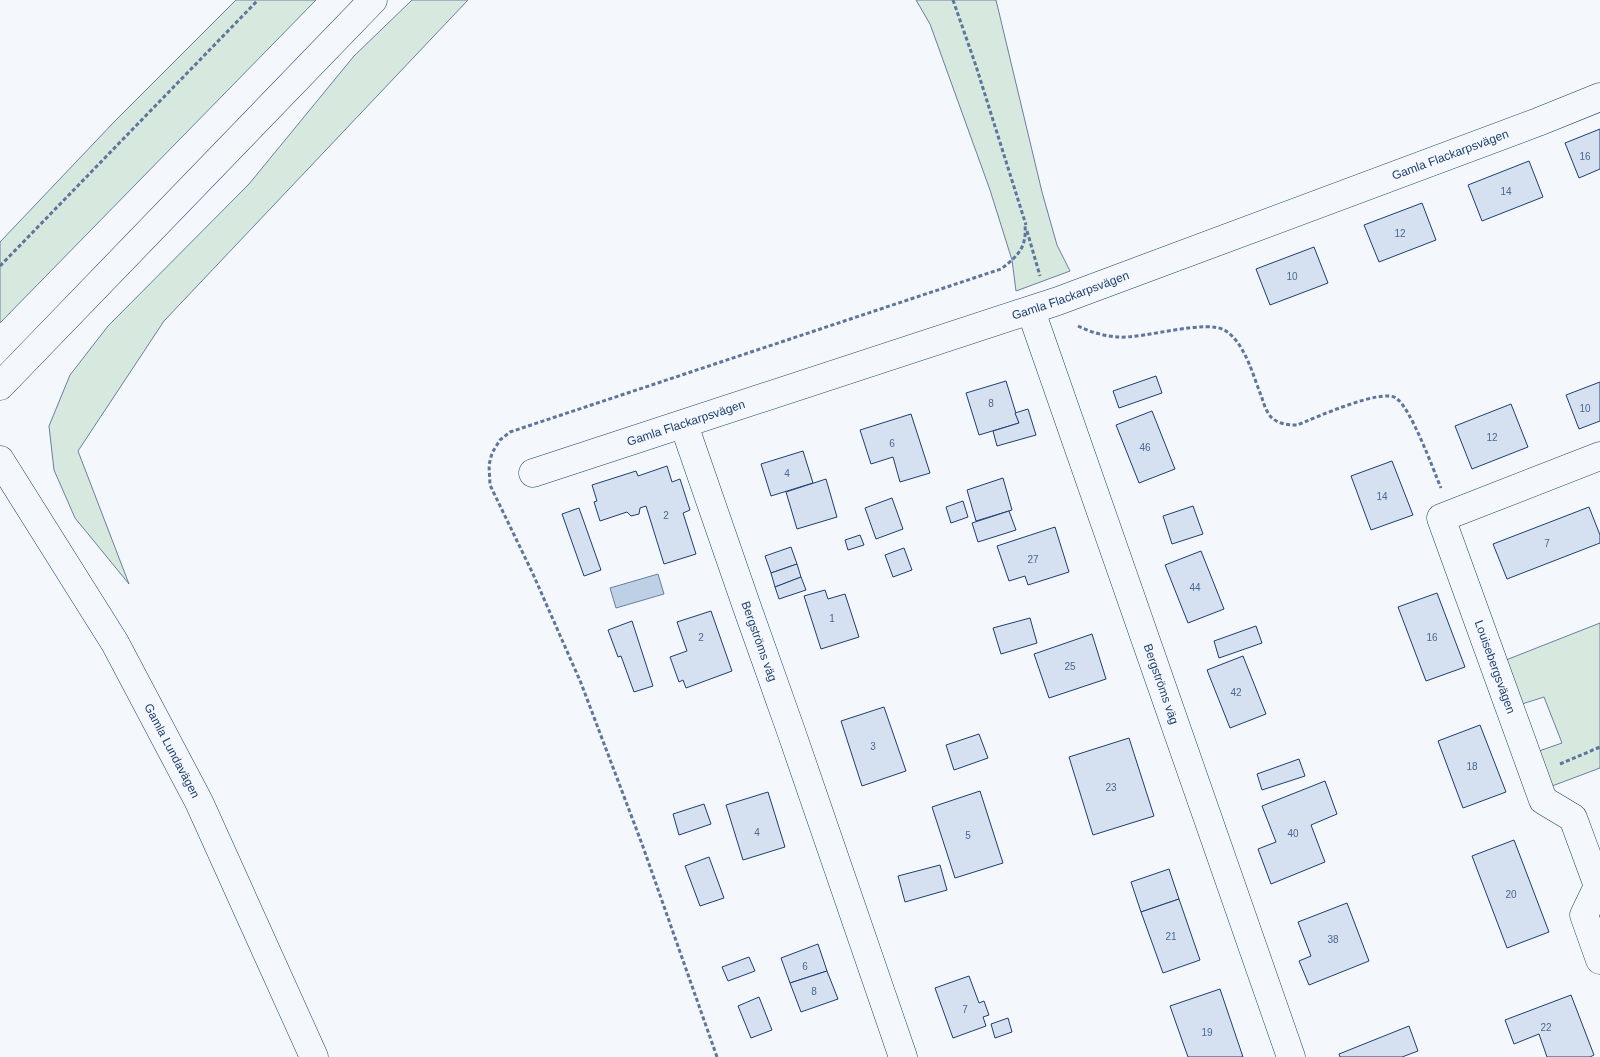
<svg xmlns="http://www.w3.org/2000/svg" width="1600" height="1057" font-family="Helvetica,sans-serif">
  <rect width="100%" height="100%" fill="#f4f7fb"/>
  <g fill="#d7e8df" stroke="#687fa3">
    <polygon points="236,0 316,0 0,323 0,242 114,122"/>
    <polygon points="412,0 468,0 164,321 78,451 129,584 75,518 54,470 49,426 70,375 108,326 249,184 354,56"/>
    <polygon points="916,0 996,0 1042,192 1057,245 1070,271 1016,291 1012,260 990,190 930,24"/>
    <polygon points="1600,623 1600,768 1552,786 1539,751 1562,743 1544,697 1522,704 1506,660"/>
  </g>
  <polygon fill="#bed0e5" stroke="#687fa3" points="658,574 664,594 616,608 610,588"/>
  <g fill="#d5e0f0" stroke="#1d3f73">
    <polygon points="1600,129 1600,169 1579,178 1565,143"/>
    <polygon points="1529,161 1543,197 1482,221 1468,185"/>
    <polygon points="1422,203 1436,240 1379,262 1364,225"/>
    <polygon points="1314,247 1328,283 1270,305 1256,269"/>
    <polygon points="1156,376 1162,393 1119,408 1113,391"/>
    <polygon points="1006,381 1019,423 979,435 966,393"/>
    <polygon points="1600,382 1600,421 1579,429 1566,395"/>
    <polygon points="1511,404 1528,447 1472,469 1455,426"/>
    <polygon points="1028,409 1036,435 997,446 993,431 1019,423 1015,413"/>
    <polygon points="1152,411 1175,469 1139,483 1116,425"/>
    <polygon points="911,414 930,473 900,482 893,457 871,464 860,430"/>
    <polygon points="803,451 813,483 771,496 761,464"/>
    <polygon points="1392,461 1413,515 1371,530 1351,476"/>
    <polygon points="667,466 672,482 680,479 690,510 683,513 696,554 664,564 646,506 640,508 639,514 631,516 627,512 600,521 594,502 597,501 592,485 636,471 638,476"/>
    <polygon points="1003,478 1012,510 976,521 967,490"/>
    <polygon points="826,479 837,517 797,529 786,492"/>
    <polygon points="892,498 903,529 876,539 865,508"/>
    <polygon points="963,501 968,517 951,523 946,507"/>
    <polygon points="1193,506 1203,534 1172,544 1163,516"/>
    <polygon points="1589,507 1600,535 1600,543 1507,579 1493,544"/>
    <polygon points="579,508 601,570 584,576 562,514"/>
    <polygon points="1009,511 1016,530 978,542 972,523"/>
    <polygon points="1055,527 1069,572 1028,585 1025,576 1009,581 997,546"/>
    <polygon points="860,535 864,545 848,550 845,540"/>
    <polygon points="791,547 797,564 771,573 765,556"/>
    <polygon points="904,548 912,570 893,577 885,555"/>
    <polygon points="1201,551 1224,609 1188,623 1165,565"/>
    <polygon points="797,564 801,577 775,587 771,573"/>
    <polygon points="801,577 806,590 779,599 775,587"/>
    <polygon points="825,590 828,599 845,594 859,637 821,649 804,596"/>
    <polygon points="1437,593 1465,667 1426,681 1398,607"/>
    <polygon points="711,611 732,671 686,688 683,680 679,682 670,657 687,651 677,622"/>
    <polygon points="1030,618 1037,643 1001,654 993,628"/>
    <polygon points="632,621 653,686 634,692 621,656 618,657 608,630"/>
    <polygon points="1256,626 1262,643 1219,658 1214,641"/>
    <polygon points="1092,634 1106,679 1049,698 1034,654"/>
    <polygon points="1243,656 1266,714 1230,728 1207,670"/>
    <polygon points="884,707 906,771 862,786 841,721"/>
    <polygon points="1480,725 1506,792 1463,808 1438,741"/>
    <polygon points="979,734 988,758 954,770 946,745"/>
    <polygon points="1129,738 1154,816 1093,835 1069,757"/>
    <polygon points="1299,759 1305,776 1262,790 1257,774"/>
    <polygon points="1325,781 1337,814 1311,825 1325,862 1271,884 1258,849 1276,842 1262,806"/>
    <polygon points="980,791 1003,863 955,878 932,807"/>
    <polygon points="768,792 785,847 743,860 726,805"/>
    <polygon points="704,804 711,824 679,835 673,814"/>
    <polygon points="1514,840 1549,932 1507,948 1472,856"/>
    <polygon points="709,857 724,898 700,906 685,866"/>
    <polygon points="940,865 947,890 905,902 898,876"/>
    <polygon points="1169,869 1179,899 1141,912 1131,882"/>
    <polygon points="1179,899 1200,960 1163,973 1141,912"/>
    <polygon points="1347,903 1369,961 1309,985 1299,961 1311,956 1298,922"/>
    <polygon points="818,944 827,971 790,983 781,958"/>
    <polygon points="749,957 755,971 728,981 722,967"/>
    <polygon points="827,971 838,999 801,1012 790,983"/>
    <polygon points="969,976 979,1003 984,1001 989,1015 983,1017 986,1026 953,1038 935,988"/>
    <polygon points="1220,989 1243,1057 1188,1057 1170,1006"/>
    <polygon points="1571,995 1594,1055 1590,1057 1547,1057 1539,1034 1514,1044 1505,1020"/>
    <polygon points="759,997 772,1030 751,1038 738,1006"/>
    <polygon points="1008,1018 1012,1032 995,1038 991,1024"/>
    <polygon points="1409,1026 1418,1051 1402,1057 1340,1057 1339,1054"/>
  </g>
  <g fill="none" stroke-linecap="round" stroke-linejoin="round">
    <defs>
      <g id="street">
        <path id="s1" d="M1031,311L1291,1057"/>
        <path id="s2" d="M684,425L748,610L791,731L903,1057"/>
        <path id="s3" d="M1600,456L1441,518L1543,800L1573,818L1598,886L1584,915L1600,960"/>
        <path id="s4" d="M533,473L1058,301L1538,122L1600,97"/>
      </g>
      <g id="secondary">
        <polyline points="0,386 373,0"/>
        <path id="s5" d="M0,460L115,643L199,802L314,1057"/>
      </g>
    </defs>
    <use href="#street" stroke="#1d3f73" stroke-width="29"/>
    <use href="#secondary" stroke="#1d3f73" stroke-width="29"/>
    <g stroke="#5e769c" stroke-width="3" stroke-dasharray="4 2.5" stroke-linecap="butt">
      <polyline points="953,0 976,66 1026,225"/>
      <polyline points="1027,231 1040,276"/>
      <polyline points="0,266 258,0"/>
      <path d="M1078,326C1090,332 1104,336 1118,337C1144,339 1208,318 1226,331C1246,345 1253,376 1262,398C1264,405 1267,413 1272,418C1279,424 1288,425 1297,425C1315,418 1381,388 1396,398C1411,408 1433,469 1441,488"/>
      <polyline points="1560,764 1600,747"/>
      <path d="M717,1057L642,844L581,683L533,574L490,485L489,465L492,453L500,440L510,432L1001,269C1018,256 1027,247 1025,225"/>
    </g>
    <use href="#street" stroke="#f4f7fb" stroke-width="28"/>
    <use href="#secondary" stroke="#f4f7fb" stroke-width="28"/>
  </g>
  <g text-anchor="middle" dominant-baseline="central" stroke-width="4" stroke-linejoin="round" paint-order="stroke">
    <g font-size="10" fill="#4b6792">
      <text x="1585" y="156">16</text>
      <text x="1506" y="191">14</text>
      <text x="1400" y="233">12</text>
      <text x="1292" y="276">10</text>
      <text x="991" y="403">8</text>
      <text x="1585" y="408">10</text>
      <text x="1492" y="437">12</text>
      <text x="892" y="443">6</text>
      <text x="1145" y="447">46</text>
      <text x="787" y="473">4</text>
      <text x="1382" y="496">14</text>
      <text x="666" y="515">2</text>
      <text x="1547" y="543">7</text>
      <text x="1033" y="559">27</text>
      <text x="1195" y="587">44</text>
      <text x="832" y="618">1</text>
      <text x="701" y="637">2</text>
      <text x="1432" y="637">16</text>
      <text x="1070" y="666">25</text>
      <text x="1236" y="692">42</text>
      <text x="873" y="746">3</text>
      <text x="1472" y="766">18</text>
      <text x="1111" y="787">23</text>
      <text x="757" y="832">4</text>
      <text x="1293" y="833">40</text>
      <text x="968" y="835">5</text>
      <text x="1511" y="894">20</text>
      <text x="1171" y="936">21</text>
      <text x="1333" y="939">38</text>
      <text x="805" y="966">6</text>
      <text x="814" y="991">8</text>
      <text x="965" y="1009">7</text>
      <text x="1546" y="1027">22</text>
      <text x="1207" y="1032">19</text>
    </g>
    <g font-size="12" fill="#1d3f73" stroke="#f4f7fb">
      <text stroke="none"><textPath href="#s4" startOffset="971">Gamla Flackarpsvägen</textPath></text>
      <text stroke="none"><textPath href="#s4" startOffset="566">Gamla Flackarpsvägen</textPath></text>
      <text stroke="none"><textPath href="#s4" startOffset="161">Gamla Flackarpsvägen</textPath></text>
      <text stroke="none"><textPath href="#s2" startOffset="229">Bergströms väg</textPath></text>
      <text stroke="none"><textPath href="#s3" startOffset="329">Louisebergsvägen</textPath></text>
      <text stroke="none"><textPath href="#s1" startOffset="395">Bergströms väg</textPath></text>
      <text stroke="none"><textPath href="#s5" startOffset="338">Gamla Lundavägen</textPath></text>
    </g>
  </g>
</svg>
